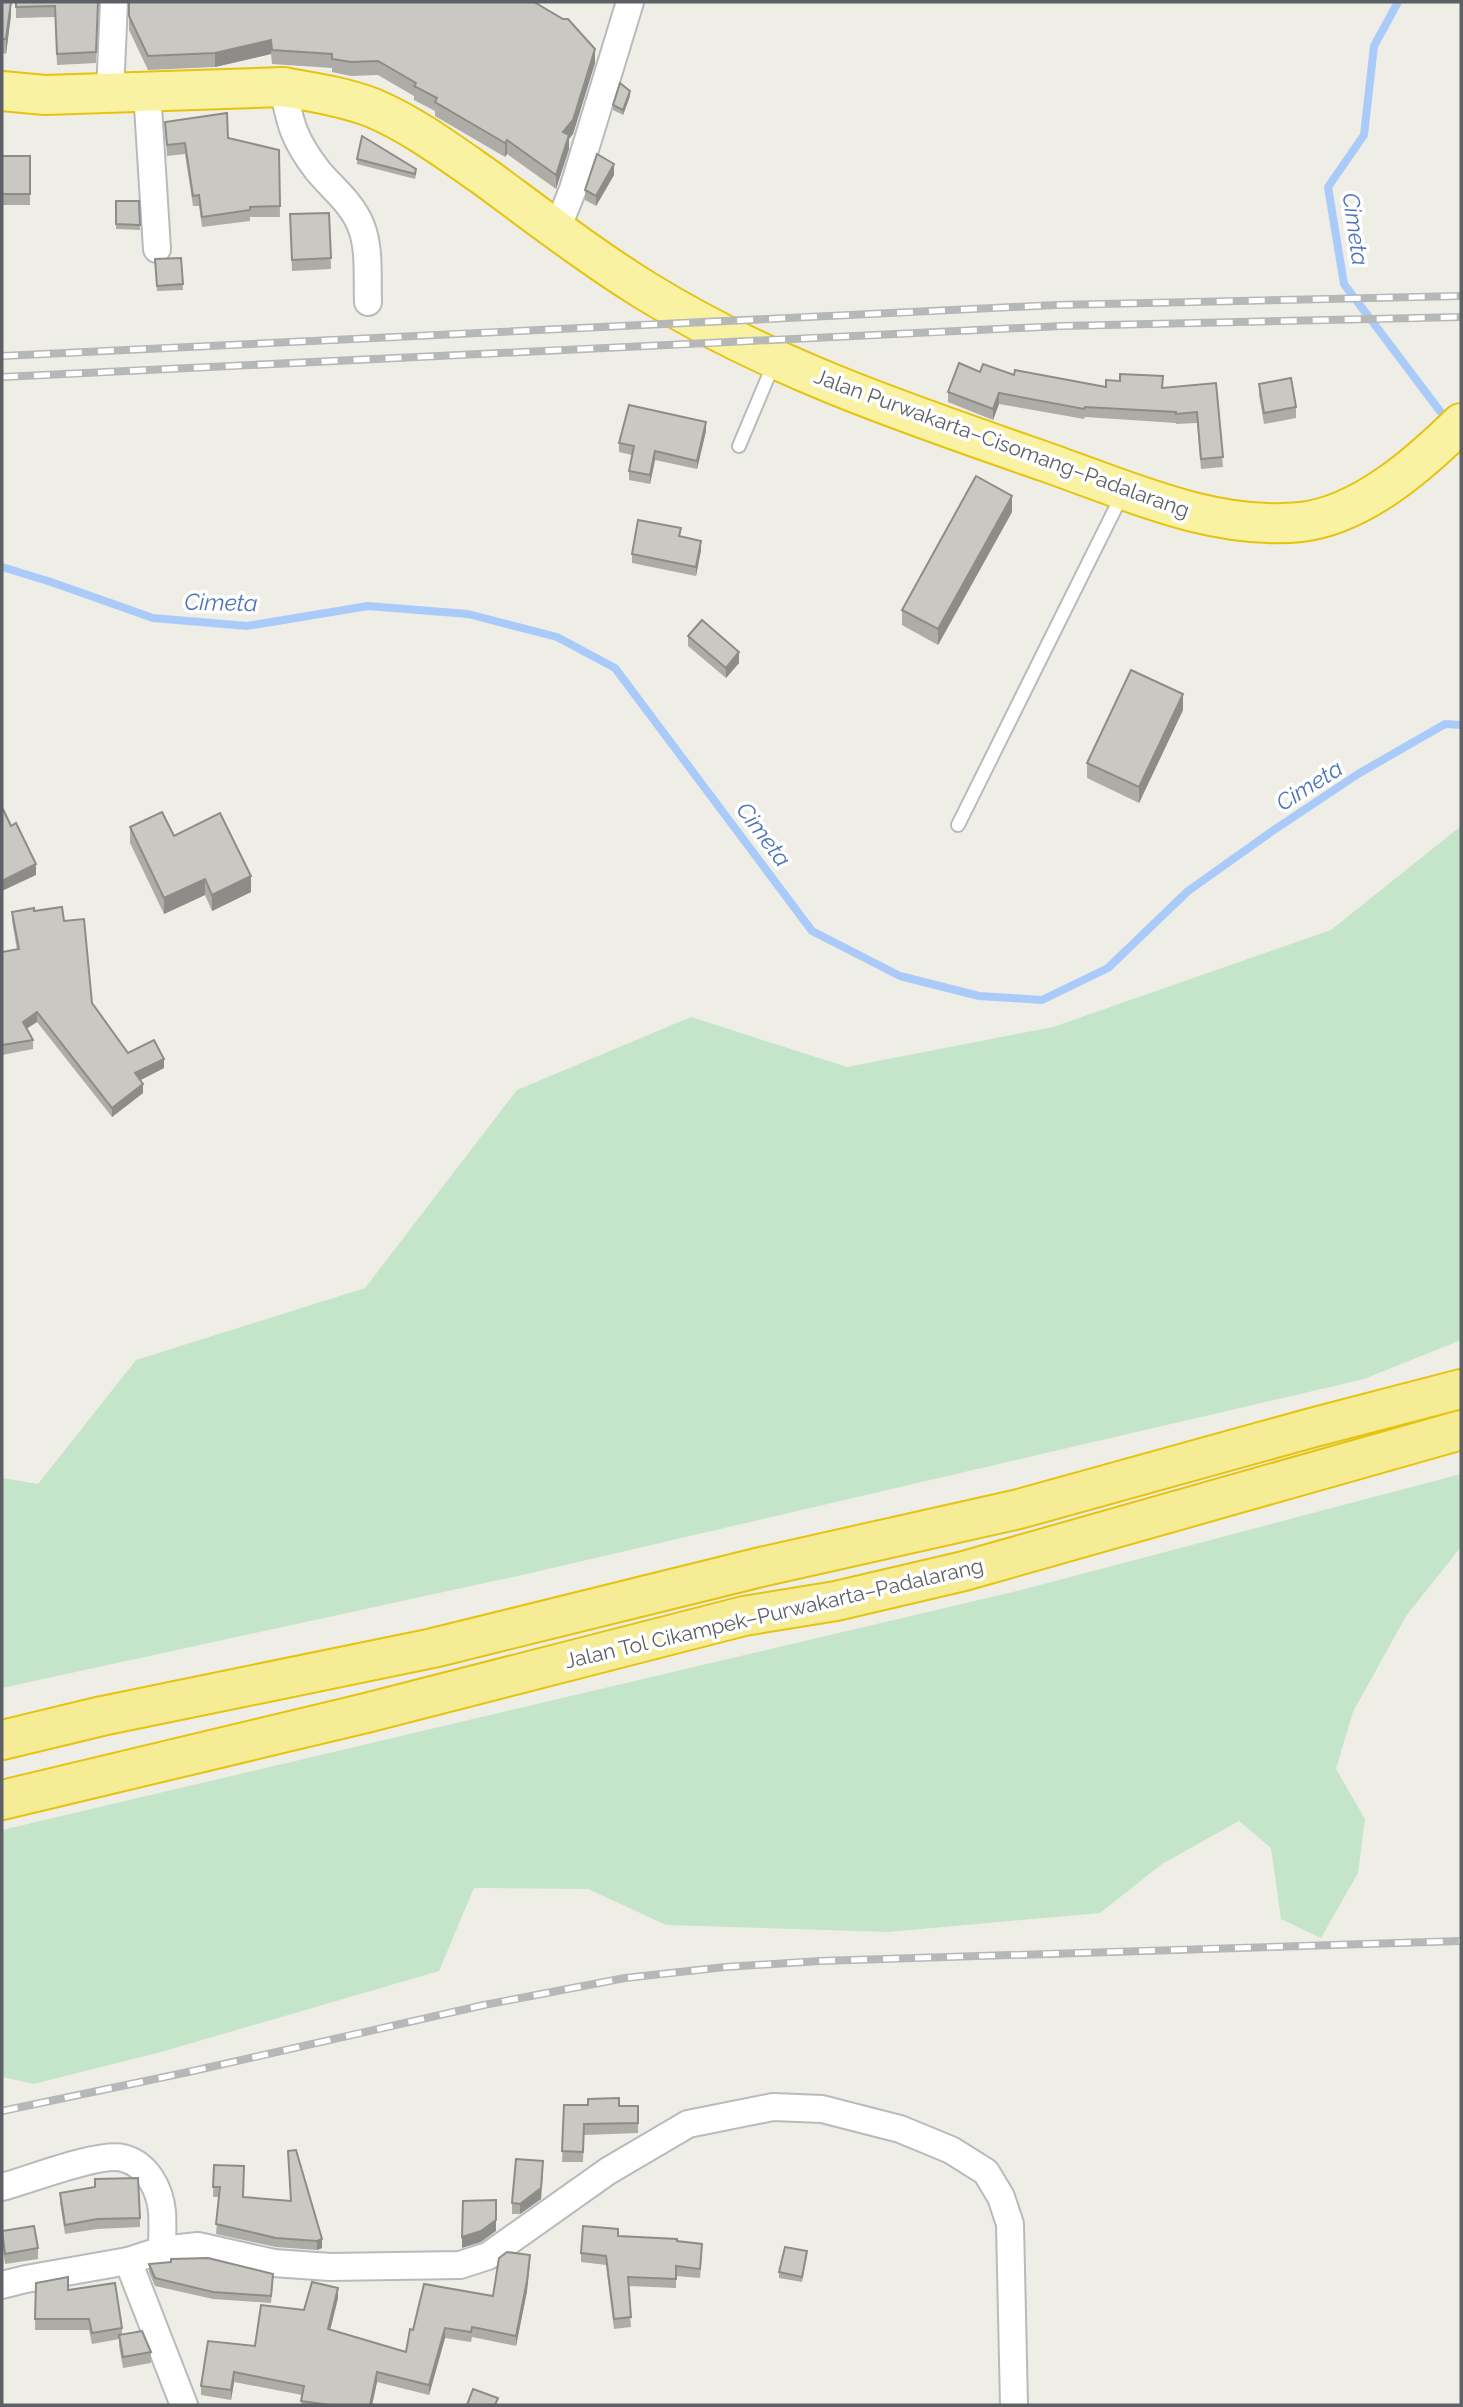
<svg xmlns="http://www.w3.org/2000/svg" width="1463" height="2407" font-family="Raleway,sans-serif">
  <rect width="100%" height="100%" fill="#efeee6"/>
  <g fill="#c4e5c9">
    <polygon points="1461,826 1461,1340 1364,1379 531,1573 2,1688 2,1478 38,1484 136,1360 365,1288 517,1090 691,1017 847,1067 1053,1027 1331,930"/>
    <polygon points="1461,1474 1461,1547 1406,1616 1353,1712 1336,1769 1365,1819 1358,1873 1321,1938 1281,1919 1271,1848 1239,1821 1162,1864 1100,1913 888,1932 666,1925 588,1889 474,1888 439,1971 161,2052 34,2084 2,2077 2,1830 1021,1590"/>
  </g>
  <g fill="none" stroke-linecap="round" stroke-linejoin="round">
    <g stroke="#aacbfa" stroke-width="8">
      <polyline points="1398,2 1374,46 1364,135 1328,187 1344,284 1449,423"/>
      <polyline points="2,567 51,582 153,618 247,626 368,606 468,614 557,637 615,668 812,931 900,976 979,996 1042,1000 1108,968 1188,891 1271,832 1358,774 1445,724 1461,725"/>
    </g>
    <defs>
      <g id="service">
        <polyline points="739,446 774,363"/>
        <polyline points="958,825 1123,493"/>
      </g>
      <g id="minor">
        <path d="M283,87C290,124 294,140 318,171C333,189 352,203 361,226C370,248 367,278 368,302"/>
        <polyline points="147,91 157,249"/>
        <polyline points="110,92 114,2"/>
        <polyline points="557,229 573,189 630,2"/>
        <path d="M2,2187C29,2180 99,2152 123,2158C147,2164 160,2189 162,2212C163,2224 162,2238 162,2250"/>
        <polyline points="128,2261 184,2405"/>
        <polyline points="2,2285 26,2279 128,2261 162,2250 198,2246 274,2263 330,2267 460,2265 488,2256 608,2171 688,2124 773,2107 822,2109 900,2129 951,2150 986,2172 1001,2197 1010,2224 1014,2405"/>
      </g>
      <path id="trunk" d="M2,91L45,95L283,87C312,92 345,97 373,108C413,125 449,152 485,177C538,216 591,257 646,291C771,368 908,414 1046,462C1126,490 1214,531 1301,522C1362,515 1419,464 1461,423"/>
      <g id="motorway">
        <polyline points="2,1740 102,1716 433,1648 765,1566 1019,1509 1311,1428 1461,1389"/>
        <polyline points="2,1800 366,1713 744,1616 836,1601 964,1571 1461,1430"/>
      </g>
    </defs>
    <use href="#service" stroke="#b8babe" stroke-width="16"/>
    <use href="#minor" stroke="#b8babe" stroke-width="30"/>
    <use href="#trunk" stroke="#e6c30e" stroke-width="42"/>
    <use href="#motorway" stroke="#e6c30e" stroke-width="42"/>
    <use href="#service" stroke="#fff" stroke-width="12"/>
    <use href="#minor" stroke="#fff" stroke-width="26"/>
    <use href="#trunk" stroke="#f8f2a2" stroke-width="38"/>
    <use href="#motorway" stroke="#f6ec95" stroke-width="38"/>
    <defs>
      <g id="rail">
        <polyline points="2,356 1056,305 1461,296"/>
        <polyline points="2,377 1062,326 1461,317"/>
        <polyline points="2,2111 193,2071 484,2005 625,1978 725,1967 820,1961 1461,1941"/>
      </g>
    </defs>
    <use href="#rail" stroke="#b6b7b7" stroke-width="8"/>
    <use href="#rail" stroke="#fff" stroke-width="5" stroke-dasharray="16" stroke-linecap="butt"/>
  </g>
  <g fill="#aeaca7">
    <polygon points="2,2 11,15 6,54 2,53"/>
    <polygon points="16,2 95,3 98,13 96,63 57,65 55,17 16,18"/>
    <polygon points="129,2 595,63 573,134 569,139 569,149 556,189 507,154 505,157 435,116 435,111 414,100 414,96 378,75 351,76 332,72 332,68 272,64 271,54 215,67 148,70 129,30"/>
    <polygon points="630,96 623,115 613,110 613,105"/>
    <polygon points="165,122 279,150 280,217 250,217 250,221 202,227 199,206 193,206 185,154 167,156"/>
    <polygon points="362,136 416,175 415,179 357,164 357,159"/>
    <rect x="2" y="156" width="28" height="49"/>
    <polygon points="614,175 596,206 585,200 585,190"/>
    <polygon points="116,201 139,201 140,230 116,229"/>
    <polygon points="329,213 331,269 292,271 290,214"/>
    <polygon points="181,258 183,290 157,291 155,259"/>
    <polygon points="980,372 1106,387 1162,388 1216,383 1223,467 1201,469 1197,423 1176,424 1176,423 1085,417 1084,419 999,404 993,420 948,402 948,392"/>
    <polygon points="1259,384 1296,407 1296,418 1264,424 1259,395"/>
    <polygon points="706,431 697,469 655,460 650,484 629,480 629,471 632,455 619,452 619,443"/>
    <polygon points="1012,512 938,645 902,625 902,610"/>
    <polygon points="681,537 701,550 696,576 632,563 632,554"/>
    <polygon points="688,636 739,663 726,678 688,646"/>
    <polygon points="1183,710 1139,803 1087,778 1087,763"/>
    <polygon points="130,827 174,836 251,892 212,911 205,895 164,914 130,843"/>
    <polygon points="34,911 64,921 92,1003 128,1053 164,1068 140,1080 143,1093 112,1117 37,1022 27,1028 33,1040 33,1049 2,1055 2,952 17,950 12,921 12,912"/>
    <polygon points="564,2105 638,2106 638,2133 584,2135 583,2162 562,2162"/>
    <polygon points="214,2165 244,2197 290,2201 322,2248 317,2250 276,2247 216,2234 219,2197 213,2197"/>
    <polygon points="543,2172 541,2199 520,2214 512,2214 512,2203"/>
    <polygon points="60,2193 140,2218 140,2227 97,2229 65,2234 60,2202"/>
    <polygon points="2,2227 4,2231 38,2248 38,2259 5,2264 2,2241"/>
    <polygon points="618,2236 677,2241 702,2254 700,2278 676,2276 676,2288 628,2286 631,2327 614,2329 606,2265 581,2262 581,2253"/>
    <polygon points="807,2256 802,2282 779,2278 779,2272"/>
    <polygon points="149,2264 273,2282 271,2303 213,2299 155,2286 149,2272"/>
    <polygon points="530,2265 527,2291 516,2346 472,2337 471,2342 445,2338 429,2395 377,2382 372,2405 301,2405 302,2395 234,2382 231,2400 201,2395 201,2386 304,2310 338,2298 330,2329 406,2352 413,2330 493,2296"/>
    <polygon points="36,2283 68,2290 122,2328 122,2335 151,2352 151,2363 123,2368 119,2346 119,2339 92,2344 89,2330 35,2330"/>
  </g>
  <g fill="#8d8c88">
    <polygon points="11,2 11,15 6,54 6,39"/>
    <polygon points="271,40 271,54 215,67 215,53"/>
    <polygon points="595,49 595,63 573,134 569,139 569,149 556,189 556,175 563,132"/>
    <polygon points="630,91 630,96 623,115 623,110"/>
    <polygon points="507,140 507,154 505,157 505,143"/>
    <polygon points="614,164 614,175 596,206 596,196"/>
    <polygon points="999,393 999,404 993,420 993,409"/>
    <polygon points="706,422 706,431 697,469 697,461"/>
    <polygon points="655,451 655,460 650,484 650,475"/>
    <polygon points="1012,496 1012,512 938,645 938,629"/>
    <polygon points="701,541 701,550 696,576 696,567"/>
    <polygon points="739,652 739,663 726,678 726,668"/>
    <polygon points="1183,694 1183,710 1139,803 1139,787"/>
    <polygon points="36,864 36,875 2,891 2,881"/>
    <polygon points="251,876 251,892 212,911 212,895"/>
    <polygon points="205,879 205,895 164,914 164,898"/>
    <polygon points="37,1012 37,1022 23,1031 23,1022"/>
    <polygon points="164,1059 164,1068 135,1083 135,1073"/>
    <polygon points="143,1084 143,1093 112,1117 112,1108"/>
    <polygon points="543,2161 541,2199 520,2214 520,2204"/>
    <polygon points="496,2220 496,2231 481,2242 462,2248 462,2237"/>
    <polygon points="322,2239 322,2248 317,2250 317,2241"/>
    <polygon points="530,2255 527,2291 516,2346 516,2336"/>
    <polygon points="338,2288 338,2298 328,2339 328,2329"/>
    <polygon points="445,2328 445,2338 429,2395 429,2385"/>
    <polygon points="234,2372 234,2382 231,2400 231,2390"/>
    <polygon points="377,2372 377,2382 372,2405 370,2405"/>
  </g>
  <g fill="#cac8c2" stroke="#8d8c88" stroke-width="2">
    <polygon points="2,2 11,2 6,39 2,39"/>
    <polygon points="16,2 98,2 96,52 57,54 55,6 16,7"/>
    <polygon points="129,2 534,2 563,19 568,19 595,49 573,120 563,132 569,135 556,175 507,140 505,143 435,102 437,98 414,86 416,83 378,61 351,62 332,59 332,54 272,50 271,40 215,53 148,56 129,16"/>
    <polygon points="620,83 630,91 623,110 613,105"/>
    <polygon points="227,113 228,138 279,150 280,206 250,207 250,210 202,217 199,195 193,196 185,143 167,145 165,122"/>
    <polygon points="362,136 416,169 415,174 357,159"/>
    <polygon points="597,154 614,164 596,196 585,190"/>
    <rect x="2" y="156" width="28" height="38"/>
    <polygon points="116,201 139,201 140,225 116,224"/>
    <polygon points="329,213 331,258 292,260 290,214"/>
    <polygon points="181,258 183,284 157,286 155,259"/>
    <polygon points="959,363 980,372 983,364 1014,375 1015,370 1106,387 1106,380 1120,381 1120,374 1163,376 1162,388 1216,383 1223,457 1201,459 1197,412 1176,414 1176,412 1085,407 1084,409 999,393 993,409 948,392"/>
    <polygon points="1291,378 1296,407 1264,413 1259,384"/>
    <polygon points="629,405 706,422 697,461 655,451 650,475 629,471 634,446 619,443"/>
    <polygon points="976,476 1012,496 938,629 902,610"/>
    <polygon points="638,520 681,528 679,536 701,541 696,567 632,554"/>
    <polygon points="702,620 739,652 726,668 688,636"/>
    <polygon points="1131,670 1183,694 1139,787 1087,763"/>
    <polygon points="2,807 11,826 16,823 36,864 2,881"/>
    <polygon points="162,812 174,836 220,813 251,876 212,895 205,879 164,898 130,827"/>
    <polygon points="62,907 64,921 84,919 92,1003 128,1053 154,1040 164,1059 135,1073 143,1084 112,1108 37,1012 23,1022 33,1040 2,1045 2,952 19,949 12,912 34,908 34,911"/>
    <polygon points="619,2098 619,2106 638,2106 638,2123 584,2124 583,2152 562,2151 564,2105 588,2105 588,2099"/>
    <polygon points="296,2150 322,2239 317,2241 276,2238 216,2224 220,2187 213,2187 214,2165 244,2166 243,2197 291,2201 288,2151"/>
    <polygon points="516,2159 543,2161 541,2188 520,2204 512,2203"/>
    <polygon points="138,2178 140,2218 97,2219 65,2225 60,2193 95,2187 95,2179"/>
    <polygon points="496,2200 496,2220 481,2231 462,2237 463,2201"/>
    <polygon points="34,2226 38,2248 5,2254 2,2231"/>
    <polygon points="583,2226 618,2229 618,2236 677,2239 677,2241 702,2244 700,2269 676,2266 676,2279 628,2277 631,2317 614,2319 606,2256 581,2253"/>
    <polygon points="785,2247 807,2251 802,2277 779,2272"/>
    <polygon points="507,2252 530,2255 527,2281 516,2336 472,2327 471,2332 445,2328 429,2385 377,2372 370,2405 330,2405 301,2401 304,2386 234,2372 231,2390 201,2386 208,2341 255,2346 261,2305 304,2310 312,2282 338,2288 328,2329 406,2352 410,2329 413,2330 424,2284 493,2296 499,2258"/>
    <polygon points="208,2258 273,2274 271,2296 213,2292 155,2278 149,2264 171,2262 171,2259"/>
    <polygon points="68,2277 68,2290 115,2283 122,2328 92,2333 89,2319 35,2319 36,2283"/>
    <polygon points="142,2331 151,2352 123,2357 119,2335"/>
    <polygon points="473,2389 498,2398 495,2405 467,2405"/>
  </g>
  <g text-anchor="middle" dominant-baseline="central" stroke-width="7" stroke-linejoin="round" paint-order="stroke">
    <g font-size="21" fill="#5d6065" stroke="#fff">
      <text transform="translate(1002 443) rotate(20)">Jalan Purwakarta–Cisomang–Padalarang</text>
      <text transform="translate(774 1613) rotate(-13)">Jalan Tol Cikampek–Purwakarta–Padalarang</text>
    </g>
    <g font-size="23" font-style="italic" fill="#4e73bd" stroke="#fff">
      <text transform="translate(1356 229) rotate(82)">Cimeta</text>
      <text transform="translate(221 602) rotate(1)">Cimeta</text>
      <text transform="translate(1309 785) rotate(-32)">Cimeta</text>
      <text transform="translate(764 834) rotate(53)">Cimeta</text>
    </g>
  </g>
  <rect width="1463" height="2407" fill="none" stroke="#5d6065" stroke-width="7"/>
</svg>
